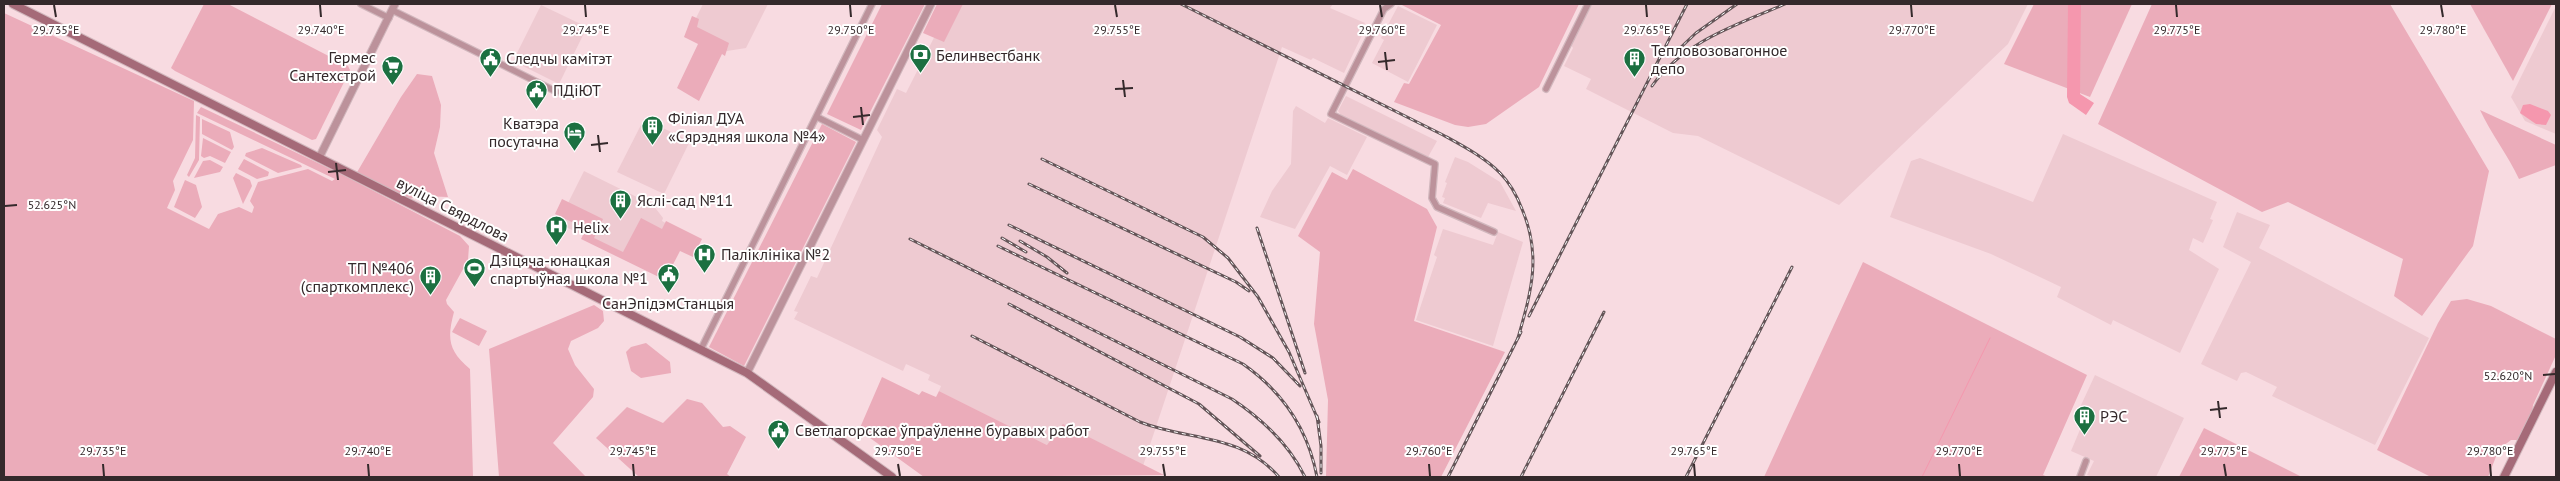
<svg xmlns="http://www.w3.org/2000/svg" width="2560" height="481" font-family="'PT Sans',sans-serif">
  <rect width="100%" height="100%" fill="#f8dbe1"/>
  <g fill="#eecad1">
    <polygon points="703,4 768,4 746,48 727,51 689,32"/>
    <polygon points="951,4 1333,4 1330,8 1365,23 1362,29 1364,31 1344,73 1313,58 1311,60 1282,47 1143,466 1047,445 939,391 941,386 928,380 930,375 906,364 903,371 794,319 798,312 794,311 811,276 817,278 882,137 877,130 897,89 906,93"/>
    <polygon points="1592,4 2028,4 2008,44 1839,205 1698,136 1673,133 1586,89 1591,79 1564,66 1573,48 1571,45"/>
    <polygon points="541,5 587,27 559,84 513,61"/>
    <polygon points="1398,6 1437,25 1408,82 1372,63 1384,40 1381,38"/>
    <polygon points="2556,6 2556,134 2525,121 2511,97"/>
    <polygon points="1346,96 1437,141 1428,157 1341,115 1338,111"/>
    <polygon points="1296,106 1325,123 1328,118 1367,137 1347,175 1330,166 1295,229 1260,217 1272,191 1291,164 1293,111"/>
    <polygon points="644,119 690,141 664,194 617,172"/>
    <polygon points="2063,134 2217,202 2210,219 2213,220 2203,243 2193,238 2189,250 2219,269 2180,353 2113,320 2111,325 2057,297 2061,287 1991,254 1890,217 1911,161 1920,158 2033,202"/>
    <polygon points="1455,157 1468,162 1500,182 1516,211 1488,203 1481,218 1443,203 1445,198 1442,197 1447,183 1445,182"/>
    <polygon points="584,171 653,205 663,218 662,221 669,225 640,264 558,223"/>
    <polygon points="2237,212 2270,225 2259,248 2429,338 2375,445 2272,396 2277,387 2246,372 2241,373 2237,381 2201,364 2251,262 2223,247"/>
    <polygon points="1443,229 1493,245 1498,232 1523,242 1493,346 1416,320 1437,257 1434,255"/>
    <polygon points="2095,375 2184,418 2156,477 2093,477 2087,475 2094,461 2071,451 2084,420 2076,416"/>
  </g>
  <g fill="#ebacba">
    <polygon points="204,4 228,4 348,66 350,70 316,139 312,140 175,71 171,68"/>
    <polygon points="882,4 925,4 861,130 827,114"/>
    <polygon points="937,4 963,4 944,42 923,33"/>
    <polygon points="1400,4 1579,4 1539,87 1486,124 1468,127 1455,125 1394,102 1404,83 1409,84 1441,25"/>
    <polygon points="2034,4 2132,4 2090,97 2004,64"/>
    <polygon points="2152,4 2390,4 2489,171 2473,246 2422,316 2394,296 2403,259 2288,202 2262,212 2098,124"/>
    <polygon points="2470,4 2552,4 2513,81"/>
    <path d="M4,13L194,101L193,140L173,181L175,190L167,208L209,229L218,214L239,207L252,213L254,207L250,201L258,182L308,169L332,181L335,179L197,113L201,107L343,175L460,236L469,246L468,260L446,300L447,304L454,312C447,338 448,351 470,369L473,477H4Z"/>
    <polygon points="692,16 699,19 697,27 729,43 725,56 722,54 699,101 677,88 698,44 684,37"/>
    <polygon points="417,74 432,76 441,105 440,127 434,153 448,197 420,196 406,200 356,174 401,97"/>
    <path d="M2480,110L2556,145V165L2519,179C2508,155 2491,134 2480,110Z"/>
    <polygon points="196,115 200,117 199,160 189,177 187,175 195,158"/>
    <polygon points="202,119 230,132 234,147 232,150 202,134"/>
    <polygon points="822,124 856,142 744,366 709,347"/>
    <polygon points="203,138 231,152 225,163 210,156 204,158 201,156"/>
    <polygon points="262,148 301,165 302,167 278,173 245,156 246,153"/>
    <polygon points="244,159 269,172 268,176 257,179 238,169"/>
    <polygon points="210,160 223,167 220,172 194,178 203,161"/>
    <polygon points="1353,169 1427,209 1437,227 1414,321 1505,352 1441,477 1326,477 1328,400 1314,324 1320,252 1298,236 1332,172 1347,180"/>
    <polygon points="236,173 250,180 252,186 243,204 233,178"/>
    <polygon points="185,180 196,185 202,207 195,218 174,207"/>
    <polygon points="562,199 603,219 594,238 623,252 641,218 662,229 666,221 702,239 693,257 680,251 665,280 581,239 586,229 555,214"/>
    <polygon points="1863,262 2087,375 2043,475 2048,477 1764,477"/>
    <polygon points="2467,299 2491,306 2556,339 2556,355 2533,405 2532,414 2518,440 2511,440 2499,449 2488,477 2431,477 2377,450 2438,323 2451,301"/>
    <polygon points="594,305 603,311 604,321 598,328 571,341 568,349 575,365 594,389 593,397 553,443 586,477 499,477 489,349"/>
    <polygon points="460,318 487,331 479,346 452,332"/>
    <polygon points="646,343 670,362 671,373 641,378 631,371 626,352 631,347"/>
    <polygon points="882,377 919,395 922,391 936,397 939,391 1047,445 1063,424 1164,475 924,477 859,430"/>
    <polygon points="687,399 702,403 723,427 730,426 746,437 727,474 731,477 639,477 596,438 627,407 663,423"/>
    <polygon points="2204,428 2302,477 2179,477"/>
  </g>
  <g fill="#f597ae">
    <polygon points="2068,4 2081,4 2080,94 2094,103 2086,115 2069,103 2067,97"/>
    <polygon points="2530,104 2548,111 2551,115 2546,125 2536,124 2520,113 2523,105"/>
  </g>
  <g fill="none" stroke-linecap="round" stroke-linejoin="round">
    <polyline stroke="#f597ae" stroke-width="1" points="1922,477 1990,338"/>
    <defs>
      <g id="minor">
        <polyline points="361,4 389,18"/>
        <polyline points="1391,4 1384,9 1331,114 1435,164 1432,198 1437,207 1494,232"/>
        <polyline points="392,10 557,92"/>
        <polyline points="1546,89 1588,4"/>
        <polyline points="817,117 863,140"/>
        <polyline points="701,349 872,4"/>
        <polyline points="2080,477 2086,461"/>
      </g>
      <g id="tertiary">
        <polyline points="319,158 395,4"/>
        <polyline points="747,373 931,4"/>
      </g>
      <g id="secondary">
        <polyline points="13,4 747,373 892,477"/>
        <polyline points="2504,477 2556,372"/>
      </g>
    </defs>
    <use href="#minor" stroke="#d1b7bd" stroke-width="8"/>
    <use href="#tertiary" stroke="#d1b7bd" stroke-width="9"/>
    <use href="#secondary" stroke="#d1b7bd" stroke-width="10"/>
    <use href="#minor" stroke="#bc929b" stroke-width="5.5"/>
    <use href="#tertiary" stroke="#bc929b" stroke-width="7"/>
    <use href="#secondary" stroke="#a56a78" stroke-width="8"/>
    <defs>
      <g id="rail">
        <path d="M1181,4L1443,135C1463,146 1484,157 1500,173C1510,183 1517,196 1522,209C1542,256 1531,292 1518,338"/>
        <polyline points="1678,50 1696,33 1737,4"/>
        <path d="M1652,86C1684,41 1737,25 1785,4"/>
        <polyline points="1042,159 1203,237 1228,258 1258,297 1289,352 1319,422"/>
        <polyline points="1029,184 1236,282 1249,291"/>
        <polyline points="1009,225 1240,337 1273,358 1300,386"/>
        <polyline points="1257,228 1305,373"/>
        <polyline points="1002,238 1026,252"/>
        <path d="M910,239L1232,399C1262,419 1289,444 1305,477"/>
        <polyline points="1020,241 1047,257 1067,273"/>
        <path d="M998,246L1243,364C1283,392 1308,429 1317,477"/>
        <polyline points="1009,304 1199,404 1260,456"/>
        <polyline points="1529,316 1687,4"/>
        <path d="M972,336L1140,422C1189,441 1241,433 1279,477"/>
        <polyline points="1317,416 1321,446 1321,473"/>
        <polyline points="1448,477 1521,332"/>
        <polyline points="1521,477 1604,312"/>
        <polyline points="1686,477 1792,267"/>
      </g>
    </defs>
    <use href="#rail" stroke="#645558" stroke-width="3"/>
    <use href="#rail" stroke="#fff" stroke-width="1" stroke-dasharray="4" stroke-linecap="butt"/>
  </g>
  <path fill="none" stroke="#34292b" stroke-width="2" d="M54,5L56,17M320,5L321,17M585,5L586,17M850,5L851,17M1115,5L1117,17M1380,5L1382,17M1646,5L1647,17M1911,5L1912,17M2176,5L2177,17M2441,5L2443,17M1385,52L1387,70M1378,62L1395,60M1123,80L1125,97M1115,89L1133,88M861,107L863,125M853,117L870,115M598,135L600,152M591,145L608,143M336,163L338,180M328,172L346,170M5,206L17,205M2543,375L2555,374M2218,401L2220,418M2210,410L2227,408M103,464L104,476M368,464L369,476M633,464L634,476M898,464L900,476M1163,464L1165,476M1429,464L1430,476M1694,464L1695,476M1959,464L1960,476M2224,464L2226,476M2490,464L2491,476"/>
  <defs>
    <symbol id="bank-pin" viewBox="-11 -11 22 30"><path d="M0 17L-7.5 6A9.5 9.5 0 1 1 7.5 6Z" fill="#1c7041" stroke="#fff"/><path d="M-6-4H6V4H-6ZM0-2.3a2.3 2.3 0 1 0 0 4.6a2.3 2.3 0 1 0 0-4.6Z" fill="#fff"/></symbol>
    <symbol id="civic-pin" viewBox="-11 -11 22 30"><path d="M0 17L-7.5 6A9.5 9.5 0 1 1 7.5 6Z" fill="#1c7041" stroke="#fff"/><path d="M-.6-6.5H3V-4.5H.6V-3L4-1V1h2V6H-6V1h2V-1L-.6-3ZM-1.2 2.5V6h2.4V2.5Z" fill="#fff"/></symbol>
    <symbol id="building-pin" viewBox="-11 -11 22 30"><path d="M0 17L-7.5 6A9.5 9.5 0 1 1 7.5 6Z" fill="#1c7041" stroke="#fff"/><path d="M-4-6H4V6H1V3H-1V6H-4ZM-2.5-4.3h1.7v1.8h-1.7ZM.8-4.3h1.7v1.8H.8ZM-2.5-1h1.7V.8h-1.7ZM.8-1h1.7V.8H.8Z" fill="#fff"/></symbol>
    <symbol id="supermarket-pin" viewBox="-11 -11 22 30"><path d="M0 17L-7.5 6A9.5 9.5 0 1 1 7.5 6Z" fill="#1c7041" stroke="#fff"/><path d="M-6-5.5h2.5l.6 2H6L4.5 2H-2.5L-4.4-4H-6ZM-1.5 3.2a1.3 1.3 0 1 0 .1 0ZM3 3.2a1.3 1.3 0 1 0 .1 0Z" fill="#fff"/></symbol>
    <symbol id="hotel-pin" viewBox="-11 -11 22 30"><path d="M0 17L-7.5 6A9.5 9.5 0 1 1 7.5 6Z" fill="#1c7041" stroke="#fff"/><path d="M-6-4.5h1.5V1H6V5H4.5V3h-9V5H-6ZM-4 0a1.8 1.8 0 1 1 3.6 0ZM.5 0V-2.5h3Q6-2.5 6 0Z" fill="#fff"/></symbol>
    <symbol id="hospital-pin" viewBox="-11 -11 22 30"><path d="M0 17L-7.5 6A9.5 9.5 0 1 1 7.5 6Z" fill="#1c7041" stroke="#fff"/><path d="M-5-5h3v3.5h4V-5h3V5h-3V1.5h-4V5h-3Z" fill="#fff"/></symbol>
    <symbol id="stadium-pin" viewBox="-11 -11 22 30"><path d="M0 17L-7.5 6A9.5 9.5 0 1 1 7.5 6Z" fill="#1c7041" stroke="#fff"/><path d="M0-5a6.5 5 0 1 0 0 10a6.5 5 0 1 0 0-10ZM-3.5-1.8h7v3.6h-7Z" fill="#fff"/></symbol>
  </defs>
  <g fill-rule="evenodd">
    <use href="#bank-pin" x="908" y="42" width="25" height="34"/>
    <use href="#civic-pin" x="478" y="46" width="25" height="34"/>
    <use href="#building-pin" x="1622" y="46" width="25" height="34"/>
    <use href="#supermarket-pin" x="380" y="54" width="25" height="34"/>
    <use href="#civic-pin" x="524" y="78" width="25" height="34"/>
    <use href="#building-pin" x="640" y="114" width="25" height="34"/>
    <use href="#hotel-pin" x="562" y="120" width="25" height="34"/>
    <use href="#building-pin" x="608" y="188" width="25" height="34"/>
    <use href="#hospital-pin" x="544" y="214" width="25" height="34"/>
    <use href="#hospital-pin" x="692" y="242" width="25" height="34"/>
    <use href="#stadium-pin" x="462" y="256" width="25" height="34"/>
    <use href="#civic-pin" x="656" y="262" width="25" height="34"/>
    <use href="#building-pin" x="418" y="264" width="25" height="34"/>
    <use href="#building-pin" x="2072" y="404" width="25" height="34"/>
    <use href="#civic-pin" x="766" y="418" width="25" height="34"/>
  </g>
  <g text-anchor="middle" dominant-baseline="central" stroke-width="4" stroke-linejoin="round" paint-order="stroke">
    <g font-size="16" fill="#34292b" stroke="#fff" text-anchor="start">
      <text x="1651" y="50">Тепловозовагонное<tspan x="1651" dy="18">депо</tspan></text>
      <text x="936" y="55">Белинвестбанк</text>
      <text x="376" y="57" text-anchor="end">Гермес<tspan x="376" dy="18">Сантехстрой</tspan></text>
      <text x="506" y="58">Следчы камітэт</text>
      <text x="553" y="90">ПДіЮТ</text>
      <text x="668" y="118">Філіял ДУА<tspan x="668" dy="18">«Сярэдняя школа №4»</tspan></text>
      <text x="559" y="123" text-anchor="end">Кватэра<tspan x="559" dy="18">посутачна</tspan></text>
      <text x="637" y="200">Яслі-сад №11</text>
      <text x="573" y="227">Helix</text>
      <text x="721" y="254">Паліклініка №2</text>
      <text x="490" y="260">Дзіцяча-юнацкая<tspan x="490" dy="18">спартыўная школа №1</tspan></text>
      <text x="414" y="268" text-anchor="end">ТП №406<tspan x="414" dy="18">(спарткомплекс)</tspan></text>
      <text x="668" y="303" text-anchor="middle">СанЭпідэмСтанцыя</text>
      <text x="2100" y="416">РЭС</text>
      <text x="795" y="430">Светлагорскае ўпраўленне буравых работ</text>
    </g>
    <g font-size="16" fill="#34292b" stroke="#fff">
      <text transform="translate(453 209) rotate(27)">вуліца Свярдлова</text>
    </g>
  </g>
  <g font-size="12" text-anchor="middle" fill="#34292b" stroke="#fff" stroke-width="4" stroke-linejoin="round" paint-order="stroke">
    <text x="56" y="34">29.735°E</text>
    <text x="321" y="34">29.740°E</text>
    <text x="586" y="34">29.745°E</text>
    <text x="851" y="34">29.750°E</text>
    <text x="1117" y="34">29.755°E</text>
    <text x="1382" y="34">29.760°E</text>
    <text x="1647" y="34">29.765°E</text>
    <text x="1912" y="34">29.770°E</text>
    <text x="2177" y="34">29.775°E</text>
    <text x="2443" y="34">29.780°E</text>
    <text x="52" y="209">52.625°N</text>
    <text x="2508" y="380">52.620°N</text>
    <text x="103" y="455">29.735°E</text>
    <text x="368" y="455">29.740°E</text>
    <text x="633" y="455">29.745°E</text>
    <text x="898" y="455">29.750°E</text>
    <text x="1163" y="455">29.755°E</text>
    <text x="1429" y="455">29.760°E</text>
    <text x="1694" y="455">29.765°E</text>
    <text x="1959" y="455">29.770°E</text>
    <text x="2224" y="455">29.775°E</text>
    <text x="2490" y="455">29.780°E</text>
  </g>
  <rect width="2560" height="481" fill="none" stroke="#34292b" stroke-width="10"/>
</svg>
